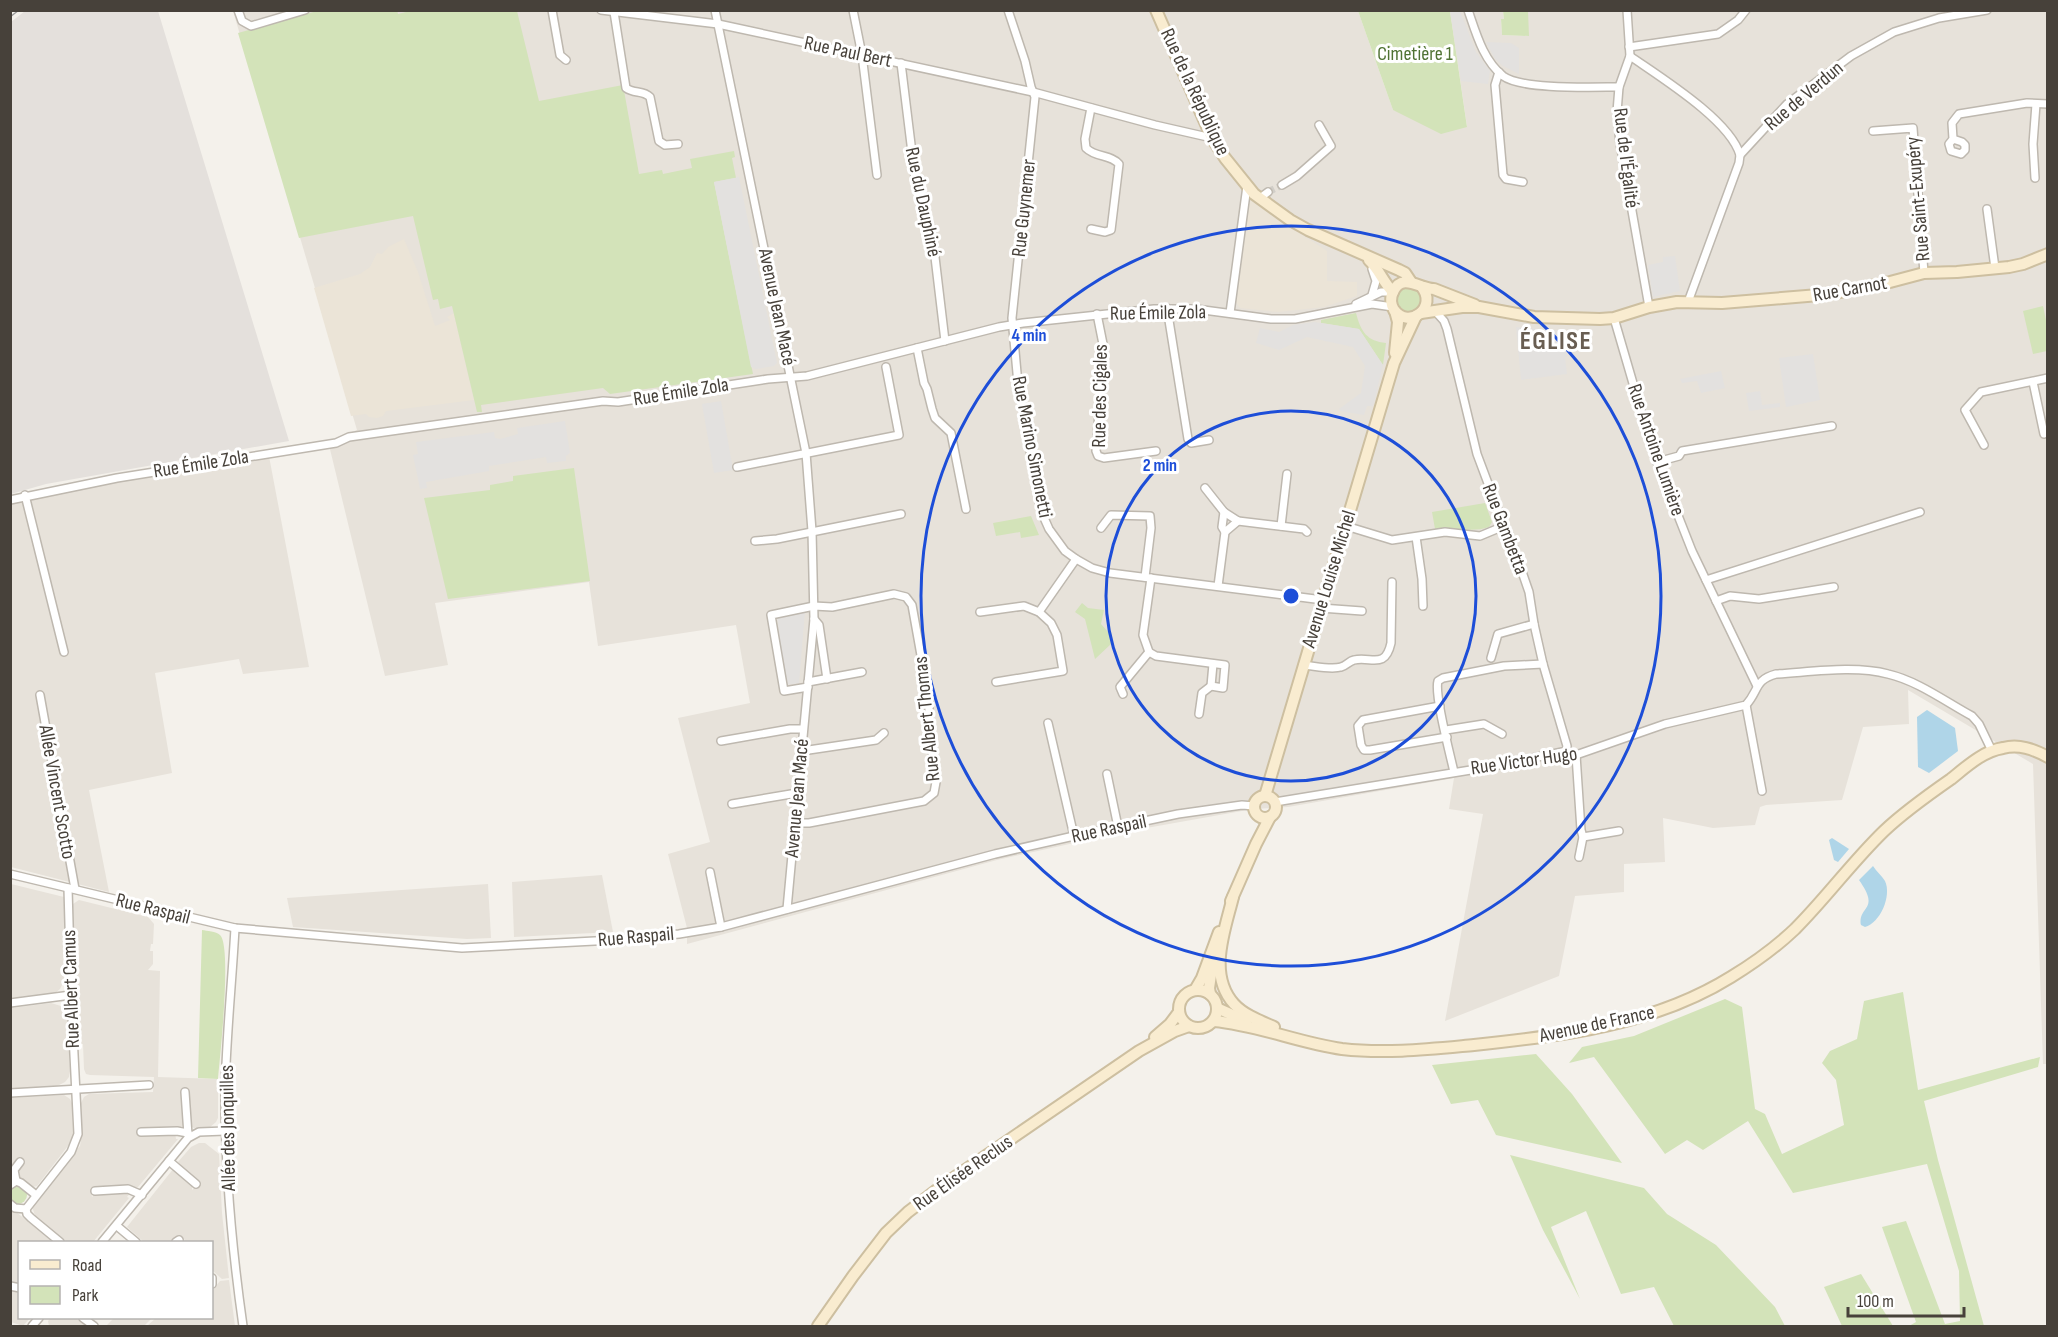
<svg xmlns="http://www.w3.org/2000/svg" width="2058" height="1337" font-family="'Sofia Sans Condensed',sans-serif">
  <rect width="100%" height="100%" fill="#f4f1eb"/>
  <g fill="#e7e2da">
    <polygon points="1528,10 2047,11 2047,1064 2043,1064 2033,764 1908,690 1909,724 1863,727 1842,800 1766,805 1760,807 1755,825 1713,828 1663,818 1665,862 1624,864 1624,892 1575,896 1559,976 1445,1021 1483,814 1449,809 1454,778 1288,807 1253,809 1124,832 997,860 687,944 687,928 668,854 710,842 678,718 750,703 736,625 598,646 589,582 435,603 448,665 385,676 328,441 357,430 233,11 1358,11 1393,110 1467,126 1450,11 1503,11 1504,19 1501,19 1502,35 1528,36"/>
    <polygon points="268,451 309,667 243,674 239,659 155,673 172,773 89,790 109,892 11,867 11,498 20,494"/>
    <polygon points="602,875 613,932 514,937 512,882"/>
    <polygon points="11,884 64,897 65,979 60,989 55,993 11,998"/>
    <polygon points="488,884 491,938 467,939 293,927 287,898"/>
    <polygon points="79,900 148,917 154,924 153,944 151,944 150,951 153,951 153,964 148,970 160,971 158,1077 218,1079 218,1118 216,1122 210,1127 194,1128 190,1126 187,1089 182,1089 183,1125 179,1128 137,1131 137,1135 175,1133 176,1139 178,1139 138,1187 91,1190 92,1197 96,1193 130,1193 127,1197 129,1198 93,1242 67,1242 35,1216 32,1206 80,1146 82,1133 81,1103 84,1097 89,1094 153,1092 154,1077 90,1075 86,1074 84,1069 83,1044 78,1044 73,931 73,904"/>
    <polygon points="51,1003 61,1006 67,1014 70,1071 69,1077 65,1082 55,1087 11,1089 11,1008"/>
    <polygon points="64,1095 70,1099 72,1103 73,1134 71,1142 37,1186 33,1187 16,1174 23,1161 20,1158 11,1170 11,1098"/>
    <polygon points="199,1143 205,1143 219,1154 222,1213 229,1278 222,1279 212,1270 212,1242 180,1242 185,1240 179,1235 179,1238 175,1242 144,1242 127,1227 174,1168 192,1182 192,1190 198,1184 179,1167 181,1165 178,1162 191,1147"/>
    <polygon points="10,1207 53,1242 20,1242 19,1287 11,1284"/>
    <polygon points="229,1280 235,1326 147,1326 156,1318 212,1318 212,1291 220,1281"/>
    <polygon points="11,1290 19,1293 20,1318 30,1318 23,1326 11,1322"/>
    <polygon points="51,1318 76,1318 87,1326 49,1326 48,1321"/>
    <polygon points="114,1318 152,1318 144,1326 106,1326"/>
  </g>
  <polygon fill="#e4e0dc" points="25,11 158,11 289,441 46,484 11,494 11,22"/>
  <g fill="#ebe4d7">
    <polygon points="1250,197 1279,220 1327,251 1327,281 1357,282 1357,296 1324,307 1278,312 1240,308 1235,301"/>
    <polygon points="404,239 418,272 435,326 450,320 447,317 454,313 474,400 386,411 383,416 377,418 369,417 366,414 351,416 314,288 360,274 370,267 377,253 382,254 388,247"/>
  </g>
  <g fill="#d3e3b9">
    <polygon points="397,10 398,14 414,10 517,11 539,101 623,85 639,174 662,170 663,174 692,168 690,159 734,151 735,157 732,158 736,178 714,182 753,374 610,394 603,388 481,405 482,412 477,412 452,306 440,309 438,299 433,300 413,216 299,238 238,33 317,11"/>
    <polygon points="1358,11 1450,11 1467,127 1441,134 1393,110"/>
    <polygon points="1473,11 1528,11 1529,36 1502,35 1501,19 1504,19 1503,11"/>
    <circle cx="1409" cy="299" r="13"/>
    <polygon points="2043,306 2047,325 2047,351 2033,354 2023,311"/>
    <path d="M1356,313C1361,332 1367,341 1386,343L1383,365L1359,329L1321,323V320Z"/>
    <polygon points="574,468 590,581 448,599 424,498 490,490 490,485 513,481 513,476"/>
    <path d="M1485,503L1492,522L1489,527C1473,533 1453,527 1435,529L1432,512Z"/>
    <polygon points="1031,516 1039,535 1021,538 1020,532 996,536 993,523"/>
    <polygon points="1082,603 1088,608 1104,610 1101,624 1109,633 1112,634 1111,644 1095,659 1085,619 1075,612"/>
    <path d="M202,930C207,931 216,931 220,935C232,946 220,1057 218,1079L198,1078Z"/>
    <polygon points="1903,992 1918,1090 2040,1057 2038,1067 1924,1101 1938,1160 1984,1326 1909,1326 1916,1322 1882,1227 1906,1221 1945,1324 1960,1321 1959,1271 1927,1164 1793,1193 1748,1121 1703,1150 1687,1140 1665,1154 1594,1057 1569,1063 1582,1047 1634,1036 1725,999 1742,1007 1755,1109 1765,1114 1782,1154 1844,1125 1836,1080 1822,1063 1830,1051 1857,1039 1864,1001"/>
    <polygon points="1536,1054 1572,1094 1622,1163 1496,1135 1478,1100 1451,1104 1432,1065"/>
    <polygon points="1510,1155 1644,1188 1667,1214 1716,1245 1775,1307 1785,1326 1674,1326 1654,1287 1621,1294 1586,1211 1551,1227 1580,1299 1543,1230"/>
    <circle cx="18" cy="1195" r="9"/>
    <polygon points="1861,1274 1893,1326 1842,1326 1824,1287"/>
  </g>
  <g fill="#e3e1df">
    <polygon points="1450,11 1460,11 1476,52 1490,71 1488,84 1461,81"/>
    <polygon points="1486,42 1511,43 1519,48 1519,74 1503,66 1495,59"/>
    <polygon points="739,177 777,363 774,366 756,369 751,367 714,182"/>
    <polygon points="1675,256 1680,291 1653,297 1648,265 1663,262 1663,257"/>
    <polygon points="1315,322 1359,329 1383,365 1373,406 1367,406 1364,415 1340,411 1339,409 1361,393 1365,366 1353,347 1307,337 1279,350 1256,343 1260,328 1279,332 1293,325"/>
    <polygon points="1516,327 1564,331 1567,357 1565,357 1567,374 1521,380"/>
    <polygon points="1813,354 1820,400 1786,407 1779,358"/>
    <polygon points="1721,371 1725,388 1701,393 1697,381 1682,383 1680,379"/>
    <polygon points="1760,391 1762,405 1780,403 1780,407 1749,411 1746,393"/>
    <polygon points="721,401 733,470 714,473 702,404"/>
    <polygon points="565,421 570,453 566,456 566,461 547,463 546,457 489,466 489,471 426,482 427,488 420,489 413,455 418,454 416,442 494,432 495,438 500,439 518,434 517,428"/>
    <polygon points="805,611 799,683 786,685 777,617"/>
  </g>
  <g fill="#afd5e8">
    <polygon points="1927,710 1955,728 1958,751 1929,773 1918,767 1917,717"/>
    <polygon points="1832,838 1849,849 1838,862 1834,860 1829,840"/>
    <path d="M1873,866C1876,871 1882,876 1885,881C1892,896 1880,923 1865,927L1861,925C1858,905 1881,911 1859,880Z"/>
  </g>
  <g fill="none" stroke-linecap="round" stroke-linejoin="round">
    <polyline stroke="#d1cec8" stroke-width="7" stroke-dasharray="7 3.5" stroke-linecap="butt" points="1268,192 1282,185"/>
    <defs>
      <g id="street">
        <polyline points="238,10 242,21 251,26 305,10"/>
        <polyline points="552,10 560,55 566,60"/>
        <polyline points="601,10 718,24 1033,92 1155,125 1212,138"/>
        <polyline points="715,10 799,419 806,453 812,531 814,619 787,909"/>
        <polyline points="853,10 862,55 877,175"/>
        <polyline points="1008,10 1025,61 1031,87 1035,97 1012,318 1018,384 1041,511 1049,529 1065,551 1076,559 1092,568 1110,573 1323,600"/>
        <path d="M1468,10C1476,33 1483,60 1503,76C1522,90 1594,87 1619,87"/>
        <polyline points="1627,10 1630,56 1619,87 1617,112 1620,143 1649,307"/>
        <path d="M614,12L626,88C634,94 643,90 650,97L659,141L665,145L678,144"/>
        <polyline points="1629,47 1718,34 1738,20 1746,10"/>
        <path d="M1630,56C1660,77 1730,120 1740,155"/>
        <polyline points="901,63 915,177 932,232 945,341"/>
        <polyline points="1499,72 1495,85 1503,175 1506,179 1523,182"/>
        <path d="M1091,108L1085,139L1086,148C1096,158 1110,154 1119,164L1111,230L1105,232L1091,229"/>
        <polyline points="1873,131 1913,128 1924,273"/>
        <polyline points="1953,139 1962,142 1965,145 1965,150 1961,154 1951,151 1949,144 1953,139 1952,123 1959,114 2027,103 2048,104"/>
        <polyline points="2035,178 2033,144 2036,104"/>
        <polyline points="1282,185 1297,176 1331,146 1319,125"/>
        <polyline points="1260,198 1268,192"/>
        <polyline points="1987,209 1995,268"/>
        <polyline points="1372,269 1376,281 1372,295"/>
        <polyline points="1688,302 1739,163 1740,155 1787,104 1851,56 1894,32 1939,18 1987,10"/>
        <polyline points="1356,304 1381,292 1393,292"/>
        <polyline points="1167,308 1188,439 1191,443 1209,440"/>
        <polyline points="1435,311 1444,321 1447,329 1477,454 1501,518 1510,537 1529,592 1534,624 1543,664 1567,746 1567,751"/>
        <polyline points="1230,313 1247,186"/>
        <polyline points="1097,314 1104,349 1096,451 1098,456 1104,458 1156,451"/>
        <polyline points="1614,318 1653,452 1692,551 1757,686"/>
        <polyline points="917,348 924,383 927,389 932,409 935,418 951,433 966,509"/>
        <polyline points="2033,382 2044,434"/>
        <polyline points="1984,445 1965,410 1981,392 2048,378"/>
        <polyline points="1657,462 1679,456 1682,451 1832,426"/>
        <polyline points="737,467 899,435 886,367"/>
        <polyline points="1205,488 1224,512 1238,521 1304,529 1307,532"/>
        <polyline points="25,495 64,652"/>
        <polyline points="10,500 117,478 336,443 349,437 603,401 618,402 768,379 807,376 999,327 1023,323 1154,309 1196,309 1271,319 1295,319 1372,304 1393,307"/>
        <polyline points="1281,526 1287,474"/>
        <polyline points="1346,526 1392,540 1445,532 1480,536 1504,526"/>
        <polyline points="1101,528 1111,515 1150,516 1151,528 1145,577"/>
        <polyline points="1225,532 1238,521"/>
        <polyline points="1416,537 1422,579 1423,606"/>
        <polyline points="755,541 777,539 901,514"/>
        <polyline points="1151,578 1143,635 1149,652 1156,656 1225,665 1223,688 1211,686 1202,693 1199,714"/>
        <polyline points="1706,580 1920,512"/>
        <polyline points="1218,586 1225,532 1222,527 1224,512"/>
        <polyline points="1716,601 1730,596 1759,599 1834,587"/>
        <polyline points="1321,608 1362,611"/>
        <polyline points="980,612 1024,606 1039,612 1051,623 1057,635 1063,671 996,682"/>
        <polyline points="1039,612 1076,559"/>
        <polyline points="814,619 819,625 827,679"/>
        <polyline points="1491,658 1498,634 1534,624"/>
        <path d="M1303,665C1315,666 1331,670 1341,667C1346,666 1349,661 1354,660C1371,656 1385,670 1391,643L1392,582"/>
        <polyline points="808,682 862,672"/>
        <polyline points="1211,686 1213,664"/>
        <polyline points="1123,694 1120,687 1149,652"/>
        <polyline points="40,695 75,889"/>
        <polyline points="1746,705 1762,791"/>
        <polyline points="1440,706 1363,720 1358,726 1361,745 1364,750 1370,750 1447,737"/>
        <polyline points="1048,723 1074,836"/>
        <polyline points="1446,730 1484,724 1502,734"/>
        <polyline points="721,741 790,729 803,729"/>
        <polyline points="802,751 876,740 884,733"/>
        <polyline points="1576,755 1581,830 1583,837 1579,857"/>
        <path d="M1454,772C1450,754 1434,694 1438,681L1443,678L1504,666L1543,664"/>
        <polyline points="1107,774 1118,827"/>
        <path d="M1275,802L1489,767L1567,751L1576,755L1665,724L1746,705C1759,691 1754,680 1776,674C1811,672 1855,665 1888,674C1918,681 1946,702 1972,716L1979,724L1992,751"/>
        <polyline points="732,804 797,793"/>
        <polyline points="795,823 809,823 924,801 934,793 936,782 929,725 929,700 912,605 906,597 894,594 832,607 814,606 771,615 784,691 808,687"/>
        <polyline points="1583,837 1619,831"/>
        <polyline points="710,872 721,927"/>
        <polyline points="10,874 235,928 462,948 614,940 679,934 721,927 995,854 1074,836 1178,814 1242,805 1254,806"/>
        <path d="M235,928C232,983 226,1038 225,1093C225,1171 232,1249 243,1326"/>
        <polyline points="10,1003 71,995"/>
        <polyline points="185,1092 188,1135"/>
        <polyline points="10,1093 149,1085"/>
        <polyline points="141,1132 177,1131 188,1133"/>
        <polyline points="169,1161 196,1184"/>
        <polyline points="16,1181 14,1170 20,1162"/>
        <polyline points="10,1185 16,1181 21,1183 36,1195"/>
        <polyline points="95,1191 128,1189 142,1195"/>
        <polyline points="10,1204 15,1208 26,1209"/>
        <polyline points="117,1226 136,1242"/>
        <polyline points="60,1242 31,1218 27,1214 26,1209 71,1152 78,1134 71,995 68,888"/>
        <polyline points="102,1242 188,1138 199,1132 225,1131"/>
        <polyline points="176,1242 179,1240"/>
        <polyline points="212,1278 212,1284"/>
        <polyline points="10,1286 20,1288"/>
        <polyline points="83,1318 94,1326"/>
        <polyline points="32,1326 39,1318"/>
      </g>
      <g id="secondary">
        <polyline points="1156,10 1212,138 1225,158 1254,194 1290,220 1308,230 1399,270 1405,273 1411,282"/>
        <path d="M1369,260C1379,269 1383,282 1393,292"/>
        <path d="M1421,286C1439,307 1409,330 1394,310C1391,305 1390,298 1393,292C1402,272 1420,289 1434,289L1475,305"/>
        <polyline points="1421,313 1462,307 1479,307 1534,317 1600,319 1614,318 1649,307 1677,302 1722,303 1831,294 1890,282 1924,273 1957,272 2009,267 2023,264 2048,254"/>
        <polyline points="1395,353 1398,322 1395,311"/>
        <circle cx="1265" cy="807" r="11"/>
        <polyline points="1265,796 1394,363 1416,316"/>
        <path d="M1233,897C1225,930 1207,974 1234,1004C1244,1015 1260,1021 1274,1027"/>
        <polyline points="1231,901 1256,844 1270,817"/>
        <circle cx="1198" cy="1009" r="19"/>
        <polyline points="1195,990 1202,978 1219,932"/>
        <polyline points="1210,994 1209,988 1213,962"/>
        <polyline points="1217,1008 1246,1021"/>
        <path d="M1214,1021C1258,1025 1299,1043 1342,1049C1386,1054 1430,1049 1474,1045C1562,1036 1654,1025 1731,977C1754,963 1776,947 1795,929C1826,898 1852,862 1884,831C1904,812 1928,795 1951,779C1966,767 1983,751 2003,748C2019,744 2033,749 2048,757"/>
        <polyline points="1155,1037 1170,1024 1179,1012"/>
        <polyline points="818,1326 853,1276 886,1233 908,1212 942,1186 1139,1051 1175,1031 1189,1026"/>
      </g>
    </defs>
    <use href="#street" stroke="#beb8af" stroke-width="10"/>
    <use href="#secondary" stroke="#cdbfa0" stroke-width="14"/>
    <use href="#street" stroke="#fff" stroke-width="7"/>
    <use href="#secondary" stroke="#f9ecd0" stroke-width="10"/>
    <polyline stroke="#989898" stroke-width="1.5" points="10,17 19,10"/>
  </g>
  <g fill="none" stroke="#1d4ed8" stroke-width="3">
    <circle cx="1291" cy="596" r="185"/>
    <circle cx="1291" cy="596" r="370"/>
  </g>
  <g text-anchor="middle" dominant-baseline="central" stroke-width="6" stroke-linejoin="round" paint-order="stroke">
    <g font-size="20" fill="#47413a" stroke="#fff">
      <text transform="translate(848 52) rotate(12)">Rue Paul Bert</text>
      <text transform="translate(1195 92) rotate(65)">Rue de la République</text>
      <text transform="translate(1804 96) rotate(-40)">Rue de Verdun</text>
      <text transform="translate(1626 158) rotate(83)">Rue de l'Égalité</text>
      <text transform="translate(1918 199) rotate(-95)">Rue Saint-Exupéry</text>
      <text transform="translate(923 202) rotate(78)">Rue du Dauphiné</text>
      <text transform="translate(1024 208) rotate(-84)">Rue Guynemer</text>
      <text transform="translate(1850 289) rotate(-10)">Rue Carnot</text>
      <text transform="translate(777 307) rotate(78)">Avenue Jean Macé</text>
      <text transform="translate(1158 313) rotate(-1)">Rue Émile Zola</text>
      <text transform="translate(681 392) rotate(-9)">Rue Émile Zola</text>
      <text transform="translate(1100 396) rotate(-89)">Rue des Cigales</text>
      <text transform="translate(1032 447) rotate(79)">Rue Marino Simonetti</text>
      <text transform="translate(1656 450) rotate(71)">Rue Antoine Lumière</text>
      <text transform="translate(201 464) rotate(-9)">Rue Émile Zola</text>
      <text transform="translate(1505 529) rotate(69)">Rue Gambetta</text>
      <text transform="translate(1329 579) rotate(-73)">Avenue Louise Michel</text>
      <text transform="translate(927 719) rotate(-96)">Rue Albert Thomas</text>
      <text transform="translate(1524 761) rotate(-8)">Rue Victor Hugo</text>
      <text transform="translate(57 792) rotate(80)">Allée Vincent Scotto</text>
      <text transform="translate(797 798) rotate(-85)">Avenue Jean Macé</text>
      <text transform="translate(1109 829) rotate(-12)">Rue Raspail</text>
      <text transform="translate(153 909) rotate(14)">Rue Raspail</text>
      <text transform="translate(636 937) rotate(-5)">Rue Raspail</text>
      <text transform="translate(71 989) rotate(-92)">Rue Albert Camus</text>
      <text transform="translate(1597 1024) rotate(-12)">Avenue de France</text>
      <text transform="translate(228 1128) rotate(-91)">Allée des Jonquilles</text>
      <text transform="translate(963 1173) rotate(-35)">Rue Élisée Reclus</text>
    </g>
    <g font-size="20" fill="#4f7233" stroke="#fff">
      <text x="1415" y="54">Cimetière 1</text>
    </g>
    <g font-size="26" font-weight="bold" letter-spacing="1.5" fill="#695e52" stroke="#fff">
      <text x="1556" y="341">ÉGLISE</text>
    </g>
  </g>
  <circle cx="1291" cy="596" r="9" fill="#1d4ed8" stroke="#fff" stroke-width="3"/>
  <g font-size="18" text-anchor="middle" font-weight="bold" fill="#1d4ed8" stroke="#fff" stroke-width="6" stroke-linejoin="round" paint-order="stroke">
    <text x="1029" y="341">4 min</text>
    <text x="1160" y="471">2 min</text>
  </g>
  <rect width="2058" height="1337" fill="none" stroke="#47413a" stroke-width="24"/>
  <rect x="18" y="1241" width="195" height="78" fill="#ffffff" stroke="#b5b3b0" stroke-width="1.5"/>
  <rect x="30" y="1260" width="30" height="9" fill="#f9ecd0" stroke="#b5b3b0" stroke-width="1.5"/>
  <text x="72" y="1271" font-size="18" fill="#47413a">Road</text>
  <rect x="30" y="1286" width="30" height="18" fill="#d3e3b9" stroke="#b5b3b0" stroke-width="1.5"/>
  <text x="72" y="1301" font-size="18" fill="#47413a">Park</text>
  <path d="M1848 1307v9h116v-9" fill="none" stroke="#47413a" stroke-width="3"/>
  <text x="1857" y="1307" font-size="18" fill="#47413a" stroke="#ffffff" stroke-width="4.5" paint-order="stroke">100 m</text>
</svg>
